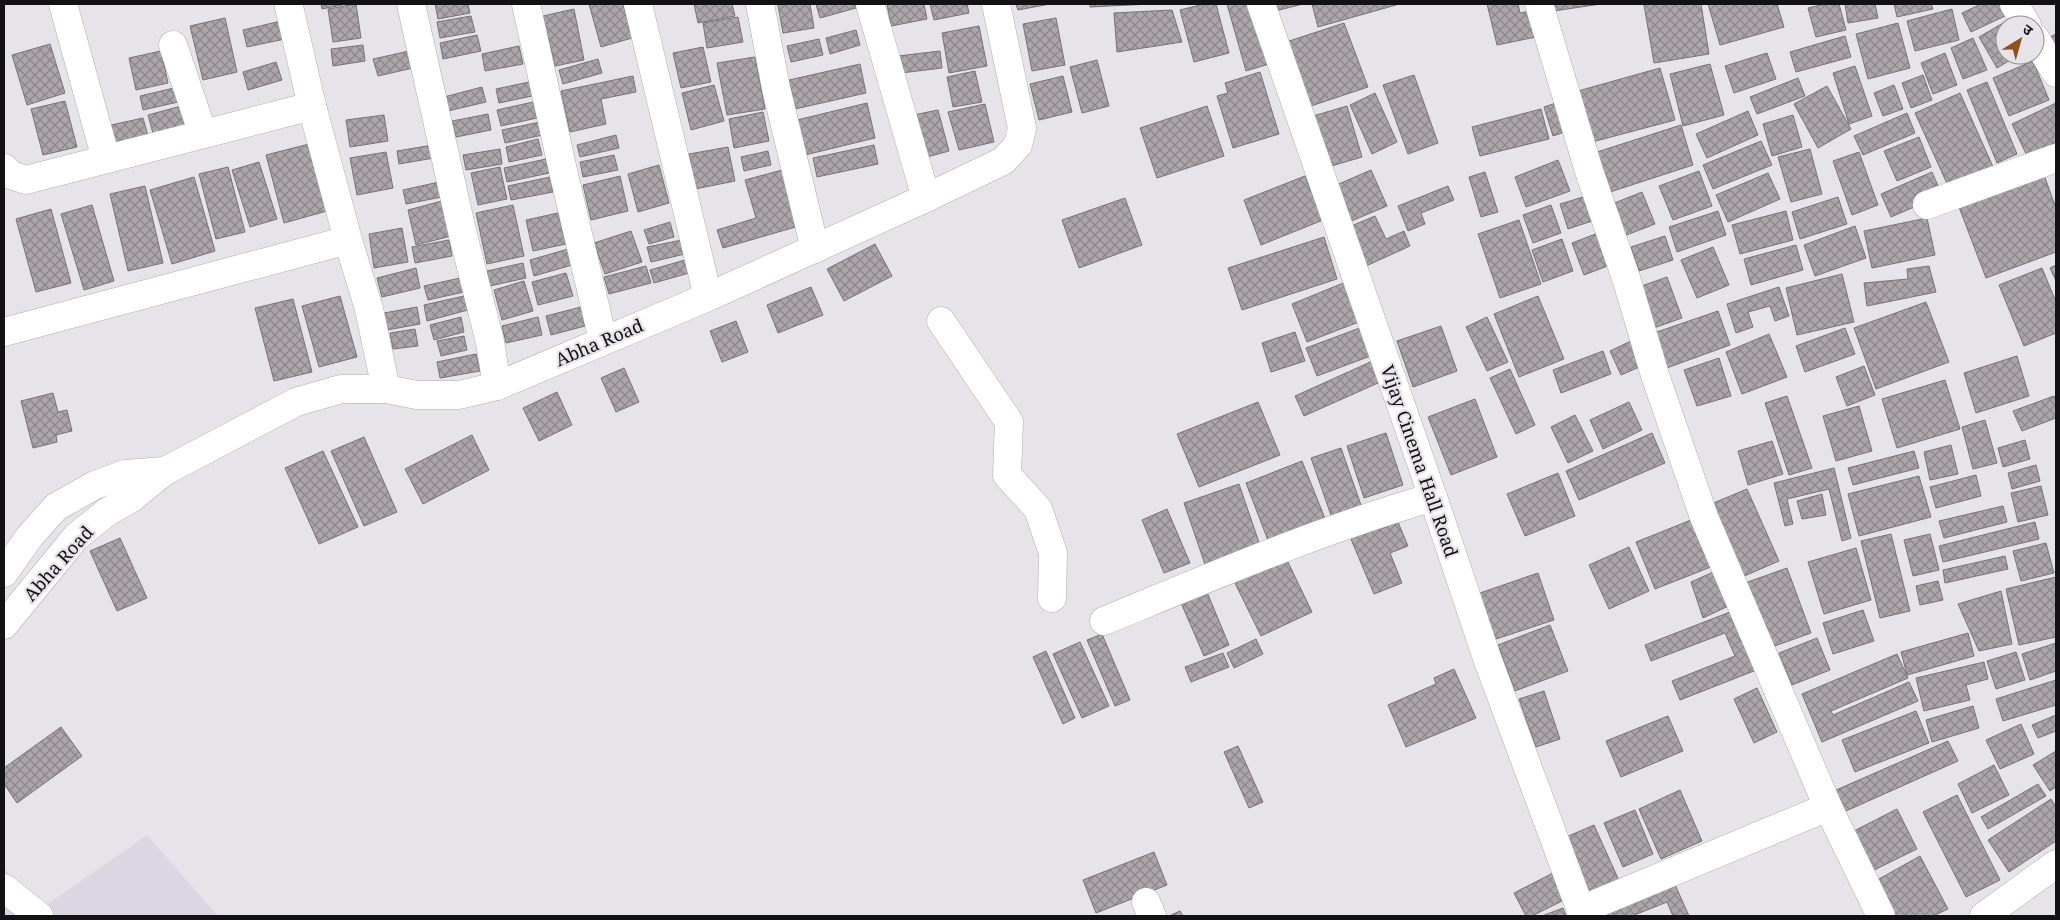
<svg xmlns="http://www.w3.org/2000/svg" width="2060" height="920" font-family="'Noto Serif','Noto Sans Devanagari',serif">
  <defs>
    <pattern id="building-cross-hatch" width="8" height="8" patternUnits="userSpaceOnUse" patternTransform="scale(1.25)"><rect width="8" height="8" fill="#aca6ab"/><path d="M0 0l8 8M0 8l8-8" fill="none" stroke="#8b868a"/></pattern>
  </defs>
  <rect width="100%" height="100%" fill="#e6e3e9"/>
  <polygon fill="#dcd6e3" points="147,835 218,916 4,916 4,869 38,911"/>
  <g fill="url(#building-cross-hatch)" stroke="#777377">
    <polygon points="321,4 346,4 322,9"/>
    <polygon points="356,4 361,38 333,42 328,9"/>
    <polygon points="435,4 468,4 470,13 438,19"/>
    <polygon points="589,4 623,4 632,38 601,47"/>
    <polygon points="694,4 732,4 735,16 698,23"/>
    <polygon points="783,4 810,4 814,28 783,33 778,5"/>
    <polygon points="816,4 855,4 856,8 820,18"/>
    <polygon points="887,4 924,4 927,19 891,26"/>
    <polygon points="930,4 967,4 969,13 934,20"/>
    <polygon points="1016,4 1050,4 1018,10"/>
    <polygon points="1090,4 1150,4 1090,7"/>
    <polygon points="1204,4 1216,4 1229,53 1194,62 1180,10"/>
    <polygon points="1227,4 1251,4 1269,64 1246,71"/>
    <polygon points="1269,4 1303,4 1271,12"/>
    <polygon points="1312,4 1396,4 1396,5 1318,27"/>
    <polygon points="1487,4 1518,4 1520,13 1535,10 1541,36 1497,45"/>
    <polygon points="1546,4 1601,4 1547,12"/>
    <polygon points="1653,4 1701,4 1709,54 1654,63 1644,5"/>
    <polygon points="1708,4 1777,4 1784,27 1720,45"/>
    <polygon points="1825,4 1839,4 1846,30 1816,37 1808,8"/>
    <polygon points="1845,4 1875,4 1878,18 1848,23"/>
    <polygon points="1894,4 1931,4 1933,9 1897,17"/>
    <polygon points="1981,4 1999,4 2005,16 1971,32 1962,13"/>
    <polygon points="574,9 584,60 555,66 543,16"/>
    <polygon points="1952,9 1959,40 1915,51 1907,21"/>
    <polygon points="1172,10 1182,42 1117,52 1114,13"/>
    <polygon points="471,16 475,32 440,38 437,22"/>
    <polygon points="738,17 743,42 707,48 703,23"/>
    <polygon points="225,18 237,72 203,80 190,26"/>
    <polygon points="1056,18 1065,65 1032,71 1023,24"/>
    <polygon points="2010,19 2013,25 2005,25 2005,55 2019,55 1997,68 1979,37"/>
    <polygon points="281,21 285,39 247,47 243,30"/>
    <polygon points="1344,23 1368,87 1302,109 1280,44"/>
    <polygon points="1898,23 1910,68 1868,79 1856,34"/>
    <polygon points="979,26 987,66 949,73 942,33"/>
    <polygon points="856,30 860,45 830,54 826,38"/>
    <polygon points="2056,34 2056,60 2046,39"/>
    <polygon points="477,35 481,51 443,59 440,43"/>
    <polygon points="1845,36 1851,57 1796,72 1790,52"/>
    <polygon points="1973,38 1987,70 1963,79 1951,48"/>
    <polygon points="819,39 823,55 791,62 787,46"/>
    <polygon points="50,44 65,93 27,105 12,55"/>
    <polygon points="363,45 365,61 333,66 331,49"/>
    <polygon points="519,46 523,64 485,71 482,54"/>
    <polygon points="703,47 711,82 681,88 673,53"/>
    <polygon points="161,51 168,83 136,90 129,58"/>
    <polygon points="409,51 413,68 378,76 373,59"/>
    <polygon points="940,51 942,68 901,73 898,56"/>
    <polygon points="1767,53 1776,79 1734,93 1725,66"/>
    <polygon points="1945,53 1957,85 1933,94 1921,63"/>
    <polygon points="755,57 765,109 727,115 717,63"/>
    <polygon points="598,59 602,73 563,84 559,70"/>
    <polygon points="1097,60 1109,106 1082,113 1070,67"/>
    <polygon points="2033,61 2049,100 2009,116 1993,78"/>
    <polygon points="276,62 282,80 248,90 243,72"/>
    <polygon points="860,64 866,93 795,109 789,80"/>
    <polygon points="1710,64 1724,115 1683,126 1670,74"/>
    <polygon points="1855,66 1872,116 1849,124 1833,73"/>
    <polygon points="1660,68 1675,120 1592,142 1578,91"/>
    <polygon points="975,71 982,102 953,107 947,77"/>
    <polygon points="1260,72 1279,134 1233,148 1217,96 1228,93 1225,83"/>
    <polygon points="1414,75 1438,143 1408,154 1383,85"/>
    <polygon points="1923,75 1932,100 1911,108 1902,83"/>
    <polygon points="633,76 636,92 601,99 606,124 570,132 561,91"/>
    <polygon points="1063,76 1072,112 1039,120 1030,84"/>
    <polygon points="1798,78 1805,96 1757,114 1750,97"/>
    <polygon points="534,81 537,95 499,103 496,89"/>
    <polygon points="1987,82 2017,154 1997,163 1967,90"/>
    <polygon points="714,85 724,121 691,130 682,93"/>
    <polygon points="1894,85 1903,109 1883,116 1874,93"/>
    <polygon points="1827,86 1851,129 1818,148 1794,104"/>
    <polygon points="482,87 486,102 448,111 444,97"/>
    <polygon points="174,88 178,102 143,110 140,96"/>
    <polygon points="1375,93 1397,142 1372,154 1350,105"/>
    <polygon points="1960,93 1994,169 1949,188 1915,113"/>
    <polygon points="65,101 77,147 43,155 31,109"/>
    <polygon points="1562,101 1571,130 1553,136 1544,107"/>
    <polygon points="533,102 537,118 501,126 497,110"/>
    <polygon points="867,103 875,138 805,155 797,120"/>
    <polygon points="2056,103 2056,142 2027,156 2012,124"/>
    <polygon points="985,104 994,142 959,150 948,112"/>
    <polygon points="185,105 191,127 154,137 148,115"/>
    <polygon points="1207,106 1224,156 1157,178 1140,128"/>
    <polygon points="1347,106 1362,157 1328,167 1313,116"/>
    <polygon points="1541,109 1549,139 1480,156 1472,127"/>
    <polygon points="938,110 949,151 916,160 904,117"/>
    <polygon points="1748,111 1758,135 1707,158 1696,134"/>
    <polygon points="763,112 769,141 734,148 729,119"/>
    <polygon points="1907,113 1915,133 1863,155 1854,136"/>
    <polygon points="488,114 491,130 456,137 452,121"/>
    <polygon points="384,115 388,141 350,147 346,120"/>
    <polygon points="1793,115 1802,147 1772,156 1763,124"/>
    <polygon points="143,118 148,136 106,146 102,127"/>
    <polygon points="540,122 543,135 505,143 502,130"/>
    <polygon points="1681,125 1693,165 1607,193 1594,153"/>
    <polygon points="616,135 619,148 580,157 577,145"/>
    <polygon points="1919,137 1931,167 1897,181 1884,151"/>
    <polygon points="538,139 542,155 509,162 506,147"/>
    <polygon points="1761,141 1772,165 1713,189 1703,165"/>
    <polygon points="309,144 327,211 284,223 266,155"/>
    <polygon points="433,145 434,158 399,164 397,151"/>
    <polygon points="874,145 878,164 817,177 813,158"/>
    <polygon points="728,147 735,181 695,189 689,154"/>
    <polygon points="500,149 502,164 466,170 463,155"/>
    <polygon points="1810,149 1822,194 1791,202 1778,157"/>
    <polygon points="768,151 771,165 744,171 741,157"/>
    <polygon points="386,152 393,188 357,195 350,158"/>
    <polygon points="1859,152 1878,205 1852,215 1833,161"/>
    <polygon points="614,155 618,170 583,177 580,162"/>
    <polygon points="546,159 549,173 507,182 504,168"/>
    <polygon points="1558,160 1570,191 1526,207 1515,177"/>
    <polygon points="259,162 277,219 250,227 232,170"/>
    <polygon points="659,165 669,203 638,212 628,174"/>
    <polygon points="228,167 245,232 216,239 199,174"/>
    <polygon points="500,167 507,199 478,205 471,173"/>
    <polygon points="782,170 799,226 723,248 717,230 756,218 745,180"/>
    <polygon points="1371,170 1387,206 1349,222 1334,186"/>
    <polygon points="1699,171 1712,206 1673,220 1659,186"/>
    <polygon points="1485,172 1498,212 1481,217 1469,177"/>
    <polygon points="1932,172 1942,195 1891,217 1881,194"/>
    <polygon points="1768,173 1780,199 1728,222 1716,195"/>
    <polygon points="2044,175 2056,208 2056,252 1986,278 1959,207"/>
    <polygon points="620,176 628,211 591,220 583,185"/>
    <polygon points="1305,176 1323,220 1261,245 1244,200"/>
    <polygon points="194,177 215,251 172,264 150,190"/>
    <polygon points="550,177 553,192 511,200 508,186"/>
    <polygon points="439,182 442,197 406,204 403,190"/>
    <polygon points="145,186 163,263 128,271 110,194"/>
    <polygon points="1448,186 1454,200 1421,213 1425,224 1408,231 1398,206"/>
    <polygon points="1642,192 1655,224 1624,236 1612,204"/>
    <polygon points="1593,194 1601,218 1568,229 1560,204"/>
    <polygon points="1838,197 1847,224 1800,239 1792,212"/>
    <polygon points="1125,198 1142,245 1079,268 1062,220"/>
    <polygon points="442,201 451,236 416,245 408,210"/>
    <polygon points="92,205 114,281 84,290 61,214"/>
    <polygon points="513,205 524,256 487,264 476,213"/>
    <polygon points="1551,205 1561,233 1533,243 1523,215"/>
    <polygon points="51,209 71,283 36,292 16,219"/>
    <polygon points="1718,211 1726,235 1677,252 1669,227"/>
    <polygon points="1786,211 1793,240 1740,254 1732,225"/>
    <polygon points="558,213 566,244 533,251 526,220"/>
    <polygon points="1375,216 1386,239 1404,231 1410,246 1366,266 1349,227"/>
    <polygon points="1927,218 1935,255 1872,268 1864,231"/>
    <polygon points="1519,220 1541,284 1500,298 1478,234"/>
    <polygon points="670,222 674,237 649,244 644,230"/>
    <polygon points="1855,226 1866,258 1815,276 1804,245"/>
    <polygon points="402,228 408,262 374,268 369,234"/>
    <polygon points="1606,230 1618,262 1584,275 1572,243"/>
    <polygon points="631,231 642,262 605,274 594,243"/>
    <polygon points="1665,236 1673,260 1639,271 1631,247"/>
    <polygon points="1324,237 1337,279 1242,310 1228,268"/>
    <polygon points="1562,239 1573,271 1543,282 1532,250"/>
    <polygon points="449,240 452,256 415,263 412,247"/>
    <polygon points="682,240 685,254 651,262 647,247"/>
    <polygon points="875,244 892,276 844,301 827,269"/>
    <polygon points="1796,245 1803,270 1751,285 1744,259"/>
    <polygon points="1713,247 1729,285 1697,298 1681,260"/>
    <polygon points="568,249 572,265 534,276 530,260"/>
    <polygon points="685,260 689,273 654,283 650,270"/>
    <polygon points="523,263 526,278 490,286 487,271"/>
    <polygon points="2056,265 2056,281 2050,268"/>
    <polygon points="646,266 651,283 609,294 604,277"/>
    <polygon points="1929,266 1936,292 1867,306 1864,283 1908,279 1907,269"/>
    <polygon points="416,268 420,288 382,297 377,278"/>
    <polygon points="2042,268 2056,302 2056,333 2024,346 1999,285"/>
    <polygon points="566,273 573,296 538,305 532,282"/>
    <polygon points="1842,274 1854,322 1797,335 1786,288"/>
    <polygon points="1667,277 1682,318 1651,329 1636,288"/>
    <polygon points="460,278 464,292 428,300 424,286"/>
    <polygon points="524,281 533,311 502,320 494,290"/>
    <polygon points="1348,281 1364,320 1307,342 1292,304"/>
    <polygon points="811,287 823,315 778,333 767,305"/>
    <polygon points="1779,287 1789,316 1775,321 1770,306 1748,312 1753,327 1736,333 1727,304"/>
    <polygon points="340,296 357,357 319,367 302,306"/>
    <polygon points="464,296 468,310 427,321 424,305"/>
    <polygon points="1538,296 1564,359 1519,377 1494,314"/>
    <polygon points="293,299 312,372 274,381 255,308"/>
    <polygon points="1926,302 1949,362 1876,389 1854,328"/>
    <polygon points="417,307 420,324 387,330 384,313"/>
    <polygon points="581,307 585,326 551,335 546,316"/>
    <polygon points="1718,311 1730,345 1664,369 1651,334"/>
    <polygon points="461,317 464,332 434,340 430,325"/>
    <polygon points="538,317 542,335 506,343 502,326"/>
    <polygon points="1487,317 1508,362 1487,371 1466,327"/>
    <polygon points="736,321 748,352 722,362 710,331"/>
    <polygon points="1365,326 1376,354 1317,376 1306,348"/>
    <polygon points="1441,326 1457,371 1413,387 1397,341"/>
    <polygon points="1845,328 1855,354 1805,372 1796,346"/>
    <polygon points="415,329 418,346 393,349 390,333"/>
    <polygon points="1295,332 1305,361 1271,372 1262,343"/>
    <polygon points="1769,334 1787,377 1742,394 1726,352"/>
    <polygon points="464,336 467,350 441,356 437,341"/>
    <polygon points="1633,340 1644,365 1621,375 1610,351"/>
    <polygon points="1603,351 1611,374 1561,393 1553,370"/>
    <polygon points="476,354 480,371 440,378 437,362"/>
    <polygon points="2017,356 2029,396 1976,413 1964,373"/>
    <polygon points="1719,358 1731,396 1697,406 1684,370"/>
    <polygon points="1377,359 1387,379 1304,416 1295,396"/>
    <polygon points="1864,366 1875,395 1847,406 1836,377"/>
    <polygon points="624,368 639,402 616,412 601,378"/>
    <polygon points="1510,369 1535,425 1516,434 1490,378"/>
    <polygon points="1945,380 1960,429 1897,448 1882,399"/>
    <polygon points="557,392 572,425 539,441 523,408"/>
    <polygon points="53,393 58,412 67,410 72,431 56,435 57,442 33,448 21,401"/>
    <polygon points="1787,396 1812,468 1789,475 1765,403"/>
    <polygon points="2054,396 2056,403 2056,418 2022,431 2013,411"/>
    <polygon points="1475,399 1497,457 1451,475 1428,417"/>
    <polygon points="1258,402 1280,455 1199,487 1177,434"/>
    <polygon points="1629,402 1642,430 1603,449 1590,420"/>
    <polygon points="1859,406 1872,451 1836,461 1823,416"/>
    <polygon points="1575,415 1593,451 1568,463 1551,427"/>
    <polygon points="1985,420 1997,463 1973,469 1962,427"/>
    <polygon points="1386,433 1403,485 1364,498 1347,446"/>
    <polygon points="1652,433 1665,463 1579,500 1566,471"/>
    <polygon points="472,435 489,470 423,504 405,469"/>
    <polygon points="364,437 397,512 364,526 331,451"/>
    <polygon points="2025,440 2030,459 2003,467 1998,448"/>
    <polygon points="1772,441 1783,474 1748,485 1738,451"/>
    <polygon points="1951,445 1958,474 1930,480 1924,452"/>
    <polygon points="1341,448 1362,508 1332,518 1311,458"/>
    <polygon points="323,451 358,527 319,544 285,468"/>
    <polygon points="1914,451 1919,468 1853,485 1848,468"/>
    <polygon points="1302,461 1326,521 1269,543 1246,483"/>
    <polygon points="2036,465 2040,481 2012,489 2008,473"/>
    <polygon points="1834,468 1851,538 1842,541 1829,489 1787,499 1793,524 1785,526 1774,483"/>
    <polygon points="1558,473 1575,516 1525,536 1507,494"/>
    <polygon points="1976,475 1981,496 1936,508 1930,487"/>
    <polygon points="1919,476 1931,517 1859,536 1848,494"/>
    <polygon points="1239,484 1263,554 1208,573 1184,503"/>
    <polygon points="2041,486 2048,515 2018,522 2011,493"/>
    <polygon points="1747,489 1779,561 1742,577 1711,504"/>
    <polygon points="1822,494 1826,515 1802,519 1797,501"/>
    <polygon points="2003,506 2007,522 1944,538 1939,521"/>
    <polygon points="1167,509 1190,563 1164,573 1142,520"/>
    <polygon points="1696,518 1716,565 1655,589 1636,542"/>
    <polygon points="1374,521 1378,530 1398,522 1408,546 1390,553 1402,583 1374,594 1348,532"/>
    <polygon points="2035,522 2039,539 1943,562 1939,546"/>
    <polygon points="1891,534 1910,611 1880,618 1861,541"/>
    <polygon points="1930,534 1939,570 1913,576 1904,540"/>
    <polygon points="120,538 147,598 117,611 90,551"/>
    <polygon points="2046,543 2054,573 2021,581 2013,551"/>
    <polygon points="1629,547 1649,591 1609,609 1589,565"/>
    <polygon points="1856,548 1871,600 1824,614 1808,562"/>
    <polygon points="1285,556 1312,612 1261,636 1234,581"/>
    <polygon points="2005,556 2008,569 1945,583 1943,570"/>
    <polygon points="1787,568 1811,633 1769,648 1745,583"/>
    <polygon points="1720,569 1737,602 1703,618 1691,582"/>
    <polygon points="1538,573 1554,620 1493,640 1477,594"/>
    <polygon points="2056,577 2056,637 2019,645 2006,589"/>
    <polygon points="1938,581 1943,600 1920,605 1916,586"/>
    <polygon points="1204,585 1229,645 1204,656 1178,596"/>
    <polygon points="2001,591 2012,644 1979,651 1958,604"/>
    <polygon points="1735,610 1759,669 1680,700 1672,681 1735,656 1725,633 1651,661 1645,645"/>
    <polygon points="1863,610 1874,641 1833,654 1823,623"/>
    <polygon points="1550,625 1568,671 1515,691 1498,645"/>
    <polygon points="1968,633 1974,656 1907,675 1901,652"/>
    <polygon points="1102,634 1130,700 1115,706 1087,640"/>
    <polygon points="1817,638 1830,670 1792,685 1779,653"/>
    <polygon points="1256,639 1263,654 1234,668 1227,653"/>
    <polygon points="1080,642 1109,706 1082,718 1053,654"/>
    <polygon points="2056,643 2056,671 2030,680 2022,654"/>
    <polygon points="1046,651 1075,718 1063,724 1033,657"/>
    <polygon points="2016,652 2025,680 1996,689 1987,661"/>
    <polygon points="1223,653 1229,667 1191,682 1185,667"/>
    <polygon points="1897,654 1908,678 1831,711 1833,715 1909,682 1918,701 1822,742 1802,694"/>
    <polygon points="1984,662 1988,679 1966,685 1970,700 1924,711 1916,678"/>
    <polygon points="1454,669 1476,718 1406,747 1388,705 1436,684 1434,678"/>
    <polygon points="2056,680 2056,705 2003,721 1996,699"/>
    <polygon points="1757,688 1777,732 1754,743 1734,699"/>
    <polygon points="1544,691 1560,739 1536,747 1519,699"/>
    <polygon points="1973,706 1979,728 1932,742 1926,720"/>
    <polygon points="1916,711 1929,743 1855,772 1842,740"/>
    <polygon points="2056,715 2056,731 2038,738 2032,725"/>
    <polygon points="1668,716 1683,751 1621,777 1606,741"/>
    <polygon points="2021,724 2034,754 2000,769 1986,740"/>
    <polygon points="61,727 82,756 17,803 4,784 4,768"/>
    <polygon points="1948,741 1958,761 1837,815 1827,794"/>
    <polygon points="1238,746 1263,802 1249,808 1224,752"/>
    <polygon points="2056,751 2056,787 2050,791 2033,765"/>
    <polygon points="1994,765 2009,795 1972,813 1958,784"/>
    <polygon points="2038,784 2046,796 1988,829 1981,817"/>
    <polygon points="1680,790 1702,841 1661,859 1639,809"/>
    <polygon points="1957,795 2000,880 1966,897 1923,812"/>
    <polygon points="2051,799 2056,807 2056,841 2009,872 1988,840"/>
    <polygon points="1897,809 1917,849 1868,873 1848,834"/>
    <polygon points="1635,810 1653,854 1623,867 1604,823"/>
    <polygon points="1594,825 1621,885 1591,898 1564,838"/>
    <polygon points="1154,852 1167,885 1096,913 1083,880"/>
    <polygon points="1920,856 1948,909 1933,916 1886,916 1870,884"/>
    <polygon points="1553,873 1566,899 1532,916 1526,916 1514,893"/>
    <polygon points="1673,880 1689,916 1673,916 1667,902 1632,916 1604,916 1601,910"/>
    <polygon points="1563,908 1566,916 1542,916"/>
    <polygon points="1180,911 1183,916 1169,916"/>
  </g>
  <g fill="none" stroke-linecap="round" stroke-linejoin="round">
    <defs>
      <g id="minor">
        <polyline points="63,4 106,159"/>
        <polyline points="411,4 462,231 490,342 497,386"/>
        <polyline points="526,4 564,175 603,340"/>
        <polyline points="638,4 708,297"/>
        <polyline points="760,4 776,88 815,249"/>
        <polyline points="870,4 926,198"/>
        <polyline points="1261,4 1433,497 1487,658 1583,916"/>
        <polyline points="1539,4 1589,171 1626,278 1655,375 1704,517 1828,807 1881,916"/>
        <polyline points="2014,4 2027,25"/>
        <polyline points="289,7 312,106"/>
        <polyline points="2035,38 2056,73"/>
        <polyline points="173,45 203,134"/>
        <polyline points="4,168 11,175 26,180 312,106 348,240"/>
        <polyline points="1927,205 2056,158"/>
        <polyline points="941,321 1009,422 1007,475 1038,509 1053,553 1052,598"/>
        <polyline points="4,332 348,240 369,309 386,389"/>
        <polyline points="4,573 30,536 56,507 95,485 125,474 165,471"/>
        <path d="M1104,621C1213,576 1320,530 1433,497"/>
        <polyline points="4,625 76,537 107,512 133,497 165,471 296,402 341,389 386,389 417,395 459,395 497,386 708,297 926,198 1003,161 1018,145 1022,128 996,4"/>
        <polyline points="4,888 39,916"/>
        <polyline points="1146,902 1152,916"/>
        <polyline points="1581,910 1828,807"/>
        <polyline points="1984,916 2056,864"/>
      </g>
    </defs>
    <use href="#minor" stroke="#b1aeb4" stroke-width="29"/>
    <use href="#minor" stroke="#fff" stroke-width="28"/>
  </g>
  <g text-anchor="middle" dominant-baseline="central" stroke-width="4.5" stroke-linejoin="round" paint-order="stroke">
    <g font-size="18" fill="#121113" stroke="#e6e3e9">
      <text transform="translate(599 342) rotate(-23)">Abha Road</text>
      <text transform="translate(1420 461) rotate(71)">Vijay Cinema Hall Road</text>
      <text transform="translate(58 563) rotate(-48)">Abha Road</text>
    </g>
  </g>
  <rect width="2060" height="920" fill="none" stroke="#121113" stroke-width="10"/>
  <g transform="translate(2020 40) rotate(37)"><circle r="24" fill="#e6e3e9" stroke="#918f93"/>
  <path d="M0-4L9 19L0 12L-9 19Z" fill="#91511a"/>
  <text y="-8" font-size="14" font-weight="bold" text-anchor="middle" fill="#121113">उ</text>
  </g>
</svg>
